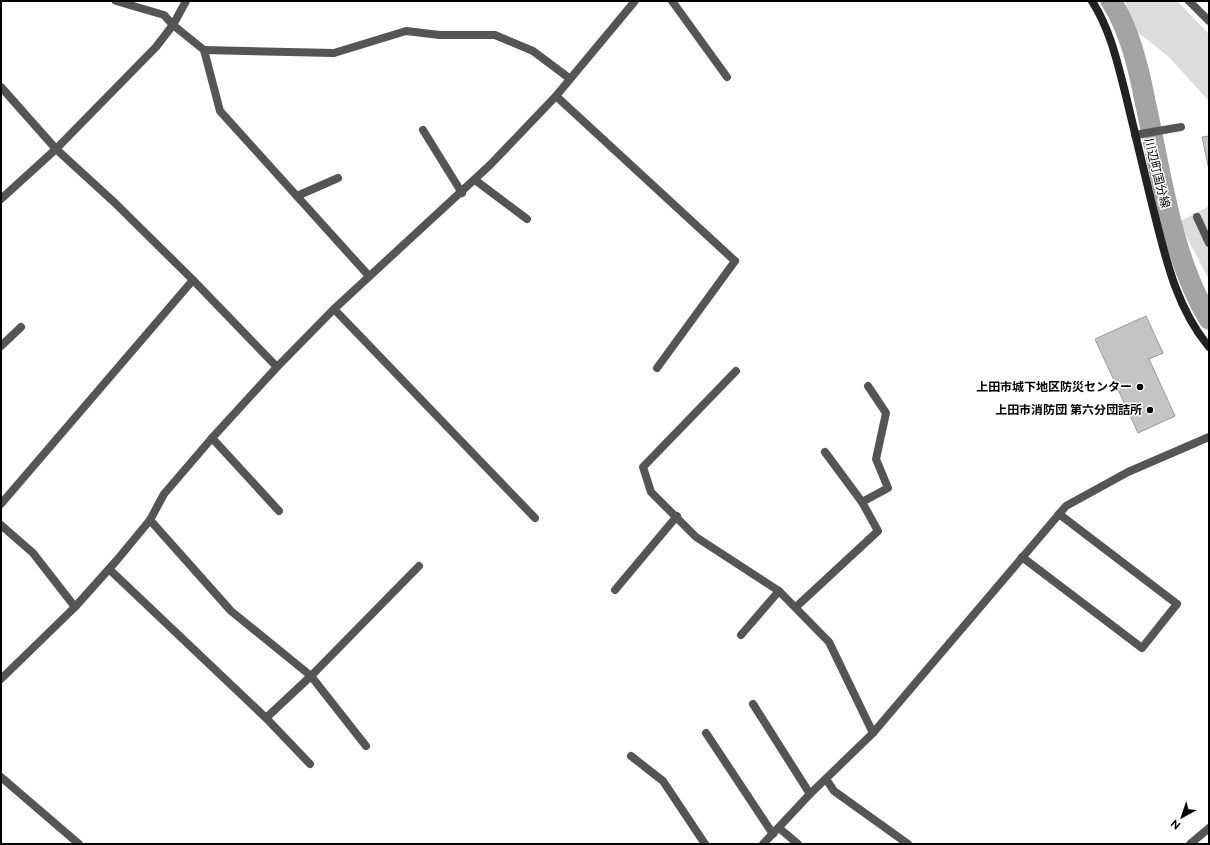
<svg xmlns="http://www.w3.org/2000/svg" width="1210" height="845" font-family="Raleway,'Noto Sans JP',sans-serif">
  <rect width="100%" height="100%" fill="#fff"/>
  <g fill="#dcdcdc">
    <polygon points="1125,1 1177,1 1209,34 1209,101 1168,56 1136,31"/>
    <polygon points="1209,206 1209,280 1179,222"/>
  </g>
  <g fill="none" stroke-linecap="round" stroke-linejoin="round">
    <path stroke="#a3a3a3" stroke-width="21" d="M1111,1C1129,28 1139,69 1145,101C1161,172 1171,257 1209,319"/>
  </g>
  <g fill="#c4c4c4" stroke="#999">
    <polygon points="1209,136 1209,170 1202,137"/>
    <polygon points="1146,316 1163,353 1149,359 1175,416 1138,433 1095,339"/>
  </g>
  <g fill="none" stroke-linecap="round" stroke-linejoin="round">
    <g stroke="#555" stroke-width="8">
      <polyline points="1135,135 1181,127"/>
      <polyline points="1197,217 1209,243"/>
      <polyline points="1,346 21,327"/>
      <polyline points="657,368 735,261"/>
      <polyline points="212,438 279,511"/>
      <polyline points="825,452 862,502"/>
      <polyline points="1,504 193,280"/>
      <polyline points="150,520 231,611 311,676 366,746"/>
      <polyline points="1,525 33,553 75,607"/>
      <polyline points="109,569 266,718 310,764"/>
      <polyline points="615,590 677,516"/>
      <polyline points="796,607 878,531 862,502 888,488 876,459 886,413 868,386"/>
      <polyline points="753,704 810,794"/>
      <polyline points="266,718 311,676 419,566"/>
    </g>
    <g stroke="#555" stroke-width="8">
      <polyline points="116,1 164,15 173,25 204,50 220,111 369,276"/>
      <polyline points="672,1 727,77"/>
      <polyline points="1189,1 1209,21"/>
      <polyline points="204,50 334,53 406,31 440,35 495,35 533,51 569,78"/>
      <polyline points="1,87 56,149 115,203 193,280 277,367"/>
      <polyline points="556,96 735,261"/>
      <polyline points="423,130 462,193"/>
      <polyline points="475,180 527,219"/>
      <polyline points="297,196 338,178"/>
      <polyline points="1,199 56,149 156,47 173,25 186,1"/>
      <polyline points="334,309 535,518"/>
      <polyline points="736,371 643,467 651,492 696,537 779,591 829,642 873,733"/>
      <polyline points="1022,557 1142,648 1177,604 1059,514"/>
      <polyline points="741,635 779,591"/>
      <polyline points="1,679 75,607 117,560 150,520 164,494 212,438 277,367 334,309 490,165 556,96 635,1"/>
      <polyline points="706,733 773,834"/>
      <polyline points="631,756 663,781 705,844"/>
      <polyline points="1,777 79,844"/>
      <polyline points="826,779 834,791 908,844"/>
      <polyline points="779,828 798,844"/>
      <polyline points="763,844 810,794 873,733 1066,506 1128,472 1209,437"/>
      <polyline points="1190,844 1209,828"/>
    </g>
    <path stroke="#222" stroke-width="8" d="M1092,1C1110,29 1117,61 1125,92C1134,130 1143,167 1152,204C1165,255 1175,306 1209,347"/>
  </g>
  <g fill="#000" stroke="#fff" stroke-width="1.5">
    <circle cx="1140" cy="387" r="4"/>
    <circle cx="1150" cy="410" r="4"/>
  </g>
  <g text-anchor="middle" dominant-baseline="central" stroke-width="3" stroke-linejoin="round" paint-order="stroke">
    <g font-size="12" fill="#000" stroke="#fff">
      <text transform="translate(1157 173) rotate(76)">川辺町国分線</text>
    </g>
    <g font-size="12" font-weight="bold" fill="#000" stroke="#fff" text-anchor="end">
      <text x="1132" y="387">上田市城下地区防災センター</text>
      <text x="1142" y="410">上田市消防団 第六分団詰所</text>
    </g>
  </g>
  <rect width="1210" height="845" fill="none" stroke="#000000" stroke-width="4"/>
  <g transform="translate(1182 817) rotate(220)" stroke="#ffffff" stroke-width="3" paint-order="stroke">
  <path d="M0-3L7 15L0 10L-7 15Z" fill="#000000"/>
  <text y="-6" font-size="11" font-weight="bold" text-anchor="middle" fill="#000000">N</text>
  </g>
</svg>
